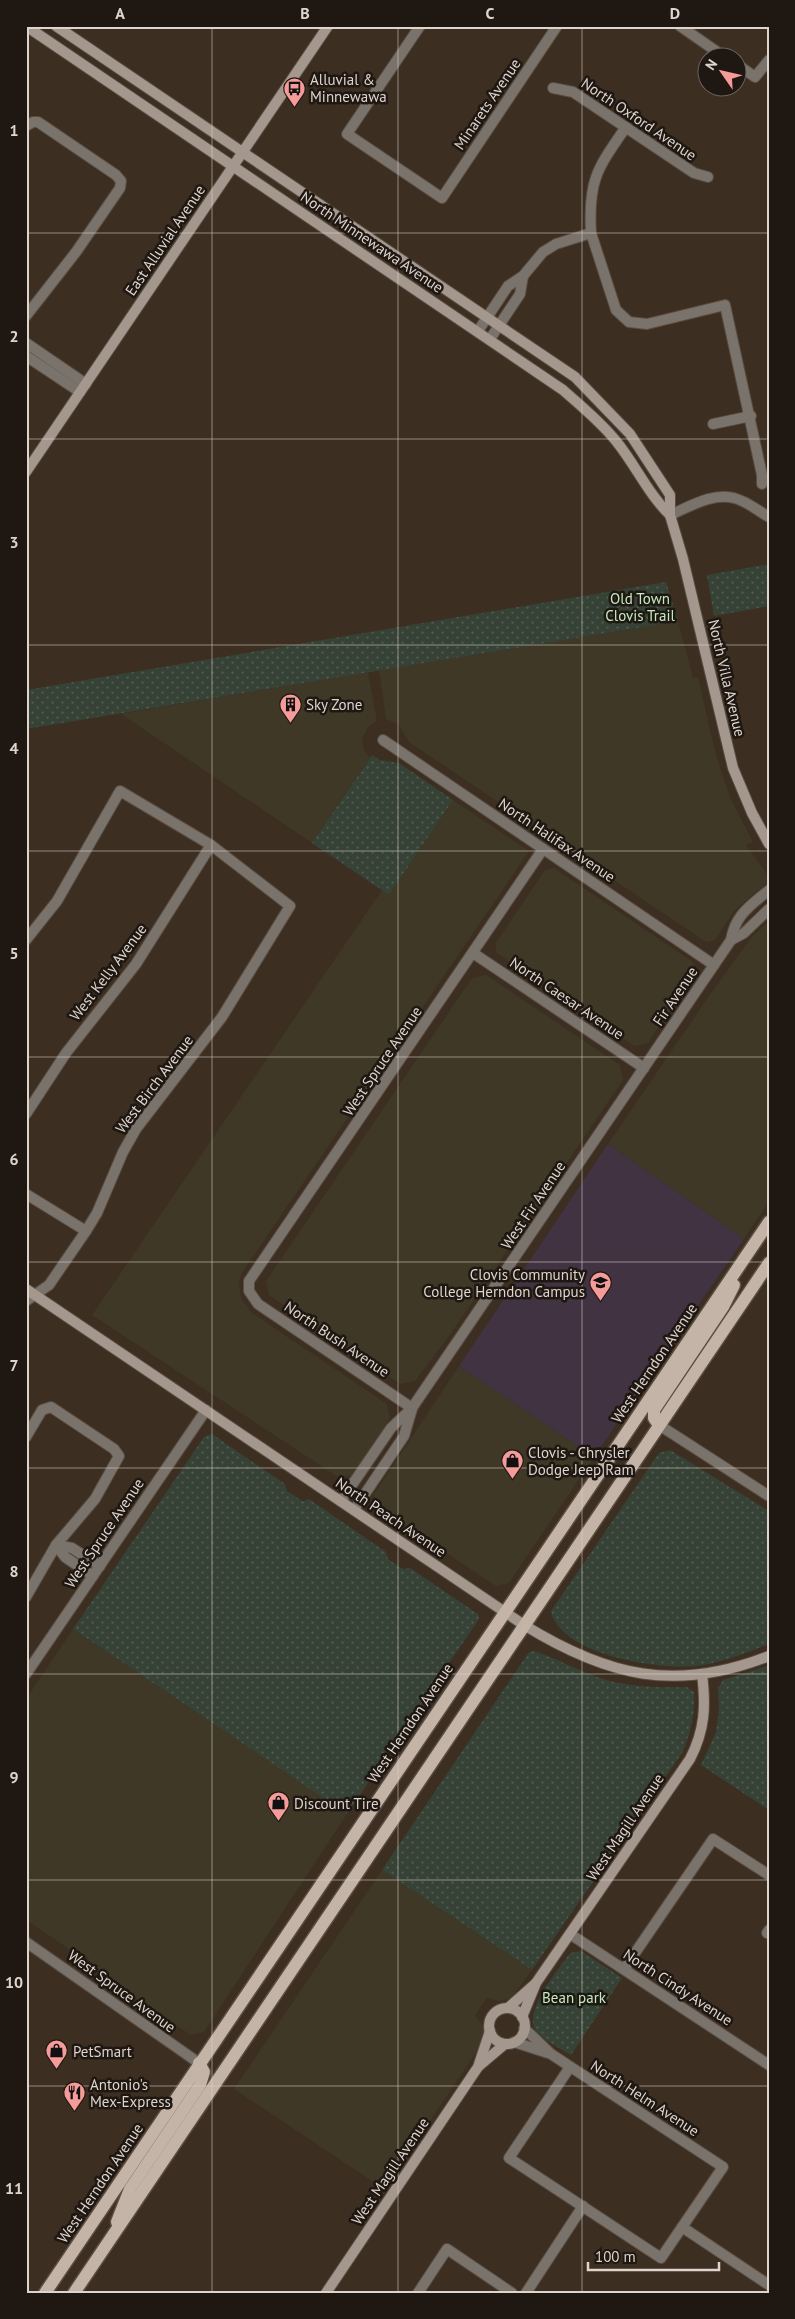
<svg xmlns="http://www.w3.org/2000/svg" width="795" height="2319" font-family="'PT Sans',sans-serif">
  <defs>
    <pattern id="green-dots" width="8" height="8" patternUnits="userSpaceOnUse" patternTransform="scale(1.25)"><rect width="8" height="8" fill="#364235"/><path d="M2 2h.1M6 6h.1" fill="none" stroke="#535c51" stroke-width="1.8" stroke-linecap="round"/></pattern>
  </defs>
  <rect width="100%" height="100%" fill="#3c2e21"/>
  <g fill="#3f3826">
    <polygon points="678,621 693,678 698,677 716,755 730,797 753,842 746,845 769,877 769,881 734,911 715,940 706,942 409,742 399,725 386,719 379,670"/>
    <polygon points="368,672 377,721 369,726 362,739 364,750 370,757 312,843 121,714"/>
    <polygon points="453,800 529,851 242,1273 239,1283 241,1298 252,1313 387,1404 390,1418 352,1475 338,1477 92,1315 382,890 389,895"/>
    <polygon points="554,868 693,962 695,972 648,1043 634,1046 497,953 495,944 545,870"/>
    <polygon points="769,921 769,1201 744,1239 608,1144 709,996 751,938"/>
    <polygon points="486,975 620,1065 623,1080 452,1332 415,1381 400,1384 269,1295 266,1281 472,978"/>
    <polygon points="459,1366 594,1457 509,1583 496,1586 377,1507 374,1494"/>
    <polygon points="73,1629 347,1814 204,2032 191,2035 93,1970 89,1959 74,1948 69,1949 26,1920 26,1699"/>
    <polygon points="382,1870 532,1970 511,1998 499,2001 487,1998 475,2015 484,2027 484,2041 384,2189 234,2089"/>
  </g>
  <polygon fill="#413341" points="608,1144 744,1239 594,1457 459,1366"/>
  <g fill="url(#green-dots)">
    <polygon points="769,564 769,606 714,616 707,575"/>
    <polygon points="666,582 678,621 26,729 26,690"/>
    <polygon points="372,755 380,760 399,763 453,800 389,895 312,843"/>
    <polygon points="212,1434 285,1484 287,1491 302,1501 309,1499 386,1552 388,1559 403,1569 410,1568 478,1614 479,1619 347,1814 73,1629 204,1437"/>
    <path d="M670,1450L769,1511V1644C745,1654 721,1663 696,1666C659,1670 560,1655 551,1611L659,1453Z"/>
    <path d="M534,1651C558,1659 581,1672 606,1680C633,1687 659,1688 687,1687L694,1692C695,1715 691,1733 682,1753L532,1970L382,1870L529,1652Z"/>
    <polygon points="769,1665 769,1810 701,1765 716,1732 719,1710 718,1688 723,1680"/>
    <path d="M581,1951L622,1978L571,2055C560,2048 544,2041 536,2031C522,2012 559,1969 570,1953Z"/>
  </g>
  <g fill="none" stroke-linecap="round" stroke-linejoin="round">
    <defs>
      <g id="street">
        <polyline points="420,26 347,134 442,198 557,26"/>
        <polyline points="680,26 726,58"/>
        <polyline points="738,65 755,77 769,60"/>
        <polyline points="553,88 573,92 694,173 708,177"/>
        <polyline points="26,126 33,122 38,122 116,175 121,181 120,188 76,252 26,316"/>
        <polyline points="591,233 616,310 629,322 647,324 725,305 762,475 762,484"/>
        <path d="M478,331L508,286L523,276L543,252L556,244L591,233C588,180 597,169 626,127"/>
        <polyline points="490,339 520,294 523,276"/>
        <polyline points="26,343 86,384"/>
        <polyline points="26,356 80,392"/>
        <polyline points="713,424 751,416"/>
        <path d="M670,515C689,507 713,492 734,498C747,501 758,511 769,517"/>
        <polyline points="383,740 714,965"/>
        <polyline points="26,940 57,901 120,791 211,845 290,906 222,1017 136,1129 123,1152 97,1213 86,1231 49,1285 26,1301"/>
        <polyline points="731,940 744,933 769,909"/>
        <polyline points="473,953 644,1068"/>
        <polyline points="26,1114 66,1053 136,964 211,845"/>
        <polyline points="26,1194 86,1231"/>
        <polyline points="412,1408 258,1304 249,1291 249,1281 543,849"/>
        <polyline points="659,1425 769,1496"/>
        <polyline points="26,1437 42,1410 51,1407 114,1449 119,1456 95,1499 56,1545 26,1597"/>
        <path d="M341,1501L391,1428L412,1408L731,940C735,915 750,906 769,890"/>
        <polyline points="354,1510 404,1436 412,1409"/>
        <polyline points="93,1576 65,1557 56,1545 72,1548 100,1566"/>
        <polyline points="26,1674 206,1410"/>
        <polyline points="767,1933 769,1930"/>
        <polyline points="570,1934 769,2065"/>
        <polyline points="26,1942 199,2063"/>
        <polyline points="624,1969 713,1839 769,1875"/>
        <polyline points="524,2028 551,2054 723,2167 661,2258 509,2158 570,2067"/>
        <polyline points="514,2042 548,2053"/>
        <polyline points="682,2227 769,2285"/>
        <polyline points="418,2293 447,2249 512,2293"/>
        <polyline points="526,2293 583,2206"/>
      </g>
      <g id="secondary">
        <path d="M26,26L563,390C581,406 601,422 616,441C635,464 648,494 670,515"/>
        <polyline points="56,26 575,377 630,434 670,495 670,515 683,559 733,768 752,813 769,844"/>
        <polyline points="26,472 328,26"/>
        <path d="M26,1289L524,1625C607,1676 675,1693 769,1656"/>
        <polyline points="508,2008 535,1984"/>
        <circle cx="507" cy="2026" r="18"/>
        <path d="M522,2017L536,1983L690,1759C705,1730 706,1706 702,1674"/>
        <polyline points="479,2066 505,2044"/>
        <polyline points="326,2293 478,2067 490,2031"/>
      </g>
      <g id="primary">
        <polyline points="659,1425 654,1418 654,1410 723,1307 734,1285"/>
        <polyline points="117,2222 130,2189 200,2085 204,2072 199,2063"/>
        <polyline points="45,2293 769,1222"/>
        <polyline points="74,2293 769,1263"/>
      </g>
    </defs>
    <use href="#street" stroke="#594c40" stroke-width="12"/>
    <use href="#secondary" stroke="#594c40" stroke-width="12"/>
    <use href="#primary" stroke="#594c40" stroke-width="15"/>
    <use href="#street" stroke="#7a736c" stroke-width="10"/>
    <use href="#secondary" stroke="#a4988e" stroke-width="10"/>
    <use href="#primary" stroke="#c4b4a7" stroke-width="12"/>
  </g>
  <path fill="none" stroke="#dfd5cd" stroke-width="1" stroke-opacity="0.55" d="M212,26V2293M398,26V2293M582,26V2293M26,233H769M26,439H769M26,645H769M26,851H769M26,1057H769M26,1262H769M26,1468H769M26,1674H769M26,1880H769M26,2086H769"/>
  <defs>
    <symbol id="bus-pin" viewBox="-11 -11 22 30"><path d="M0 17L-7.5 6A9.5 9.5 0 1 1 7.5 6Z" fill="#f59b99" stroke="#1e1712"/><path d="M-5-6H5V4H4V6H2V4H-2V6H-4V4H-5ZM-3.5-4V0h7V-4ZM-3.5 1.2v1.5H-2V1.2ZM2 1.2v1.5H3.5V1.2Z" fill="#111"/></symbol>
    <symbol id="building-pin" viewBox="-11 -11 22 30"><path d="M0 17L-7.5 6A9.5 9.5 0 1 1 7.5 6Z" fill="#f59b99" stroke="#1e1712"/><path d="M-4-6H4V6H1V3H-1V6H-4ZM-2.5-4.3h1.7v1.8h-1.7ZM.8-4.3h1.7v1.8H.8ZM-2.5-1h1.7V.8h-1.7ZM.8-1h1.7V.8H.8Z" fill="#111"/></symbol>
    <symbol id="university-pin" viewBox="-11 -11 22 30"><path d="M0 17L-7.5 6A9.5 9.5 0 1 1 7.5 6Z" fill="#f59b99" stroke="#1e1712"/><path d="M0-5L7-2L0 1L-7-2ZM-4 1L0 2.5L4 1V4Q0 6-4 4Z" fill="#111"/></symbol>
    <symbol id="shop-pin" viewBox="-11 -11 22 30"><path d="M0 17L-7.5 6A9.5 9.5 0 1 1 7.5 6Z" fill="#f59b99" stroke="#1e1712"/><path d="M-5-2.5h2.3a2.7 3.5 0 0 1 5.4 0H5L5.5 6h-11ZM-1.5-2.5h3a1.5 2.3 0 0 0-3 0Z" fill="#111"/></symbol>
    <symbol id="restaurant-pin" viewBox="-11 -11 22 30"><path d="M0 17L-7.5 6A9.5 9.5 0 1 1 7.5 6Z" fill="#f59b99" stroke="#1e1712"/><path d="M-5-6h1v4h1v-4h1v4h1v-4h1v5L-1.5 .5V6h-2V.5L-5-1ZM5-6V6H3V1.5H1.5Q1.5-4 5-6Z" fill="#111"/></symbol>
  </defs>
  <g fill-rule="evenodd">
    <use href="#bus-pin" x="282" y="76" width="25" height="34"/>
    <use href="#building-pin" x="278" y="692" width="25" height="34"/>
    <use href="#university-pin" x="588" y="1270" width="25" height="34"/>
    <use href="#shop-pin" x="500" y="1448" width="25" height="34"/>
    <use href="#shop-pin" x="266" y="1790" width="25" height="34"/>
    <use href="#shop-pin" x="44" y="2038" width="25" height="34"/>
    <use href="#restaurant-pin" x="62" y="2080" width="25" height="34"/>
  </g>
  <g text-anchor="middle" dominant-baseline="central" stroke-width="5" stroke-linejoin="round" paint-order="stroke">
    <g font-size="15" fill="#dfd5cd" stroke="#1e1712" text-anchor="start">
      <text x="310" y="79">Alluvial &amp;<tspan x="310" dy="17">Minnewawa</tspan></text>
      <text x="306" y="704">Sky Zone</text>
      <text x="585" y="1274" text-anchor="end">Clovis Community<tspan x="585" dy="17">College Herndon Campus</tspan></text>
      <text x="528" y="1452">Clovis - Chrysler<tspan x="528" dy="17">Dodge Jeep Ram</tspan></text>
      <text x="294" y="1803">Discount Tire</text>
      <text x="73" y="2051">PetSmart</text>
      <text x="90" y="2084">Antonio's<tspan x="90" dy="17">Mex-Express</tspan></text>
    </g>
    <g font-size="15" fill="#dfd5cd" stroke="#1e1712">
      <text transform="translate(487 104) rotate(-56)">Minarets Avenue</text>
      <text transform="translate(639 119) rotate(34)">North Oxford Avenue</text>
      <text transform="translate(165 240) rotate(-56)">East Alluvial Avenue</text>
      <text transform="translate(372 242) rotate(34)">North Minnewawa Avenue</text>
      <text transform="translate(727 678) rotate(77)">North Villa Avenue</text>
      <text transform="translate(557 840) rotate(34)">North Halifax Avenue</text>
      <text transform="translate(108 972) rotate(-53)">West Kelly Avenue</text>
      <text transform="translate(675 996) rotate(-56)">Fir Avenue</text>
      <text transform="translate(567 998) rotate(34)">North Caesar Avenue</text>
      <text transform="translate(382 1061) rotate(-56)">West Spruce Avenue</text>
      <text transform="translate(154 1084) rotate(-53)">West Birch Avenue</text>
      <text transform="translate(533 1205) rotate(-56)">West Fir Avenue</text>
      <text transform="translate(337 1339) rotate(34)">North Bush Avenue</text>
      <text transform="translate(654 1363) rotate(-56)">West Herndon Avenue</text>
      <text transform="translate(391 1517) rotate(34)">North Peach Avenue</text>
      <text transform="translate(104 1533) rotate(-56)">West Spruce Avenue</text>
      <text transform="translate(410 1723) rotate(-56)">West Herndon Avenue</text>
      <text transform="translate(625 1827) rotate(-56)">West Magill Avenue</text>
      <text transform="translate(678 1987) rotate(33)">North Cindy Avenue</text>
      <text transform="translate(122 1991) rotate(36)">West Spruce Avenue</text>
      <text transform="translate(645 2098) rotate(33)">North Helm Avenue</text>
      <text transform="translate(390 2171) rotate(-56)">West Magill Avenue</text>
      <text transform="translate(100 2183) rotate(-56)">West Herndon Avenue</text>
    </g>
    <g font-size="15" fill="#c3ecbf" stroke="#1e1712">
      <text x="640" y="598">Old Town<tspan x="640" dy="17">Clovis Trail</tspan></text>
      <text x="574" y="1997">Bean park</text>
    </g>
  </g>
  <rect width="795" height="2319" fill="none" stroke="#1e1712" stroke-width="55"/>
  <g transform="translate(722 72) rotate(304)"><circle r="24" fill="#1e1712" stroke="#6b635d"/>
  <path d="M0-4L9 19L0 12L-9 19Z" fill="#f59b99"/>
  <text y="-8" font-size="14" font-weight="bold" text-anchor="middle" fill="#dfd5cd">N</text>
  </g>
  <path d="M588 2262v8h131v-8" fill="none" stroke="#dfd5cd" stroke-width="2.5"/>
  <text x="595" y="2262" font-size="15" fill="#dfd5cd" stroke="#1e1712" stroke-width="4" paint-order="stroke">100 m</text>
  <rect x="28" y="28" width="740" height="2264" fill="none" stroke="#dfd5cd" stroke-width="2"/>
  <g font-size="16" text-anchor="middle" font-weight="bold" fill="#dfd5cd">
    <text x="120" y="19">A</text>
    <text x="305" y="19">B</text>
    <text x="490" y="19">C</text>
    <text x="675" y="19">D</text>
    <text x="14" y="136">1</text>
    <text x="14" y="342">2</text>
    <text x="14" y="548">3</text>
    <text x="14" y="754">4</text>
    <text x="14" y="959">5</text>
    <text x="14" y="1165">6</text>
    <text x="14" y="1371">7</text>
    <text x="14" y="1577">8</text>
    <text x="14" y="1783">9</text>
    <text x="14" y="1988">10</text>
    <text x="14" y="2194">11</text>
  </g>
</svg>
